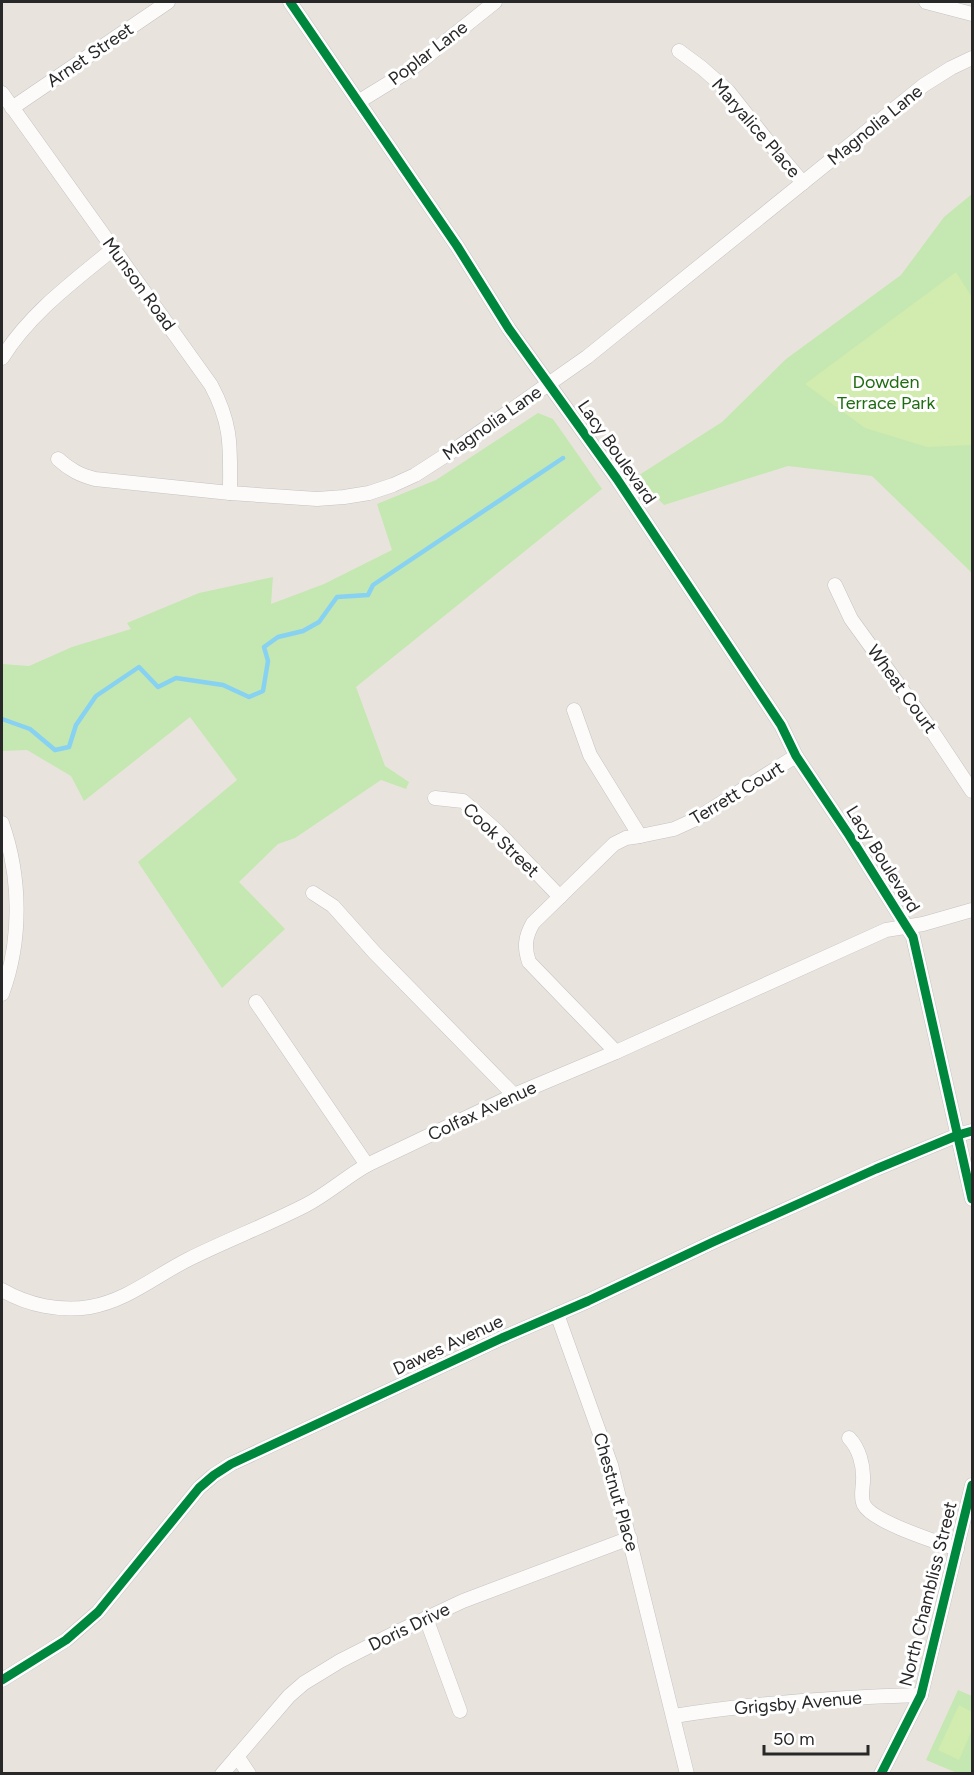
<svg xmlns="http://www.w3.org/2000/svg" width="974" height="1775" font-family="Figtree,sans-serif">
  <rect width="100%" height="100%" fill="#e8e4dd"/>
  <g fill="#c5e7b1">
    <polygon points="972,194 972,573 872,476 788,466 664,505 636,477 722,422 786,359 901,275 944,217"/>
    <polygon points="538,413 553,419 602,489 356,687 385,766 409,782 406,789 381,780 295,838 278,844 239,882 285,929 222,988 138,862 237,780 190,717 84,801 71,776 27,750 2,751 2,664 29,666 72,647 131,629 127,623 199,593 273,577 271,604 324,584 392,550 377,504 436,480"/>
    <polygon points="958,1690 972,1696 972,1773 957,1773 926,1760"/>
  </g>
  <g fill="#d1ecae">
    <polygon points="956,272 972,297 972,445 927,447 865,428 805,384"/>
    <polygon points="959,1705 972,1712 972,1730 959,1760 938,1750"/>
  </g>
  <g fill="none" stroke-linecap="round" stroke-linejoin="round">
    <polyline stroke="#87d1f3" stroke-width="4.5" points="2,719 30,729 55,750 69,747 76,725 96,696 139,667 158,687 176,678 223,685 249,697 263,691 268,661 264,647 278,637 303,631 319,622 337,597 368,595 373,585 563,458"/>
    <defs>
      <g id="minor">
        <polyline points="290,2 457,246 509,329 617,479 781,725 796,756 849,835 913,937 972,1199"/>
        <polyline points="926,2 972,14"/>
        <polyline points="679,51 702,68 728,91 766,139 803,183"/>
        <path d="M2,93L211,385C233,426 230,449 230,493"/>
        <polyline points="358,102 410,70 495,2"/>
        <polyline points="12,108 168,2"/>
        <path d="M2,358C30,313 73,282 113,249"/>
        <path d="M58,459C70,470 80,475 95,479L230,493L317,499L344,497L369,493L393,485L415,475L460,446L587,357L924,85L951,68L972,58"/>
        <polyline points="835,585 851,619 932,731 972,791"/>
        <polyline points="574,710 590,755 640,836 674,829 696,819 796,756"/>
        <polyline points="435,798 463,801 497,831 560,897"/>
        <path d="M2,823C21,877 22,940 2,994"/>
        <polyline points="313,893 333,906 374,952 514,1095"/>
        <polyline points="256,1002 367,1165"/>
        <path d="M616,1052L529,962C524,947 525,937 533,923L614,844L626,838L640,836"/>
        <path d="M2,1290C28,1305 60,1312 90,1307C128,1300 155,1276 189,1259C227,1240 267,1225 306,1205C327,1194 346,1177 367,1165L514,1095L616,1052L886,930L923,924L972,910"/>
        <polyline points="557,1314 611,1465 687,1774"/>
        <path d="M849,1438C859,1448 864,1466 863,1481C863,1488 860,1498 864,1505C873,1522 937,1542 957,1549"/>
        <polyline points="426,1618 460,1711"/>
        <polyline points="2,1680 66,1640 98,1612 199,1488 214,1475 231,1464 502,1338 588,1301 713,1242 876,1169 958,1135 972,1131"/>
        <path d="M674,1716C755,1703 839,1697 921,1695"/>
        <polyline points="237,1756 249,1774"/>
        <polyline points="222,1774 289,1696 304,1683 340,1661 397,1632 463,1601 630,1538"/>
        <polyline points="881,1774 921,1695 972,1485"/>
      </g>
    </defs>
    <use href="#minor" stroke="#c4c3c3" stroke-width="15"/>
    <use href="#minor" stroke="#fcfbfa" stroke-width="14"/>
    <defs>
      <g id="cycleway">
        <polyline points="290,2 457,246 509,329 617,479 781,725 796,756 849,835 913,937 972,1199"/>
        <polyline points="2,1680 66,1640 98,1612 199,1488 214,1475 231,1464 502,1338 588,1301 713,1242 876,1169 958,1135 972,1131"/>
        <polyline points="881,1774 921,1695 972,1485"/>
      </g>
    </defs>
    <use href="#cycleway" stroke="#fff" stroke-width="13"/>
    <use href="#cycleway" stroke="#00873e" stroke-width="9"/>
  </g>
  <g text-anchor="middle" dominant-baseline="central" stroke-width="6" stroke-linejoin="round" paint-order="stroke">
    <g font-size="18" fill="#282828" stroke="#fff">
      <text transform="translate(428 53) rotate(-37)">Poplar Lane</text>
      <text transform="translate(90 55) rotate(-34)">Arnet Street</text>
      <text transform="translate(875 125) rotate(-39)">Magnolia Lane</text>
      <text transform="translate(756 128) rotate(49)">Maryalice Place</text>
      <text transform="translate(139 284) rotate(54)">Munson Road</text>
      <text transform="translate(492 423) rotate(-35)">Magnolia Lane</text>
      <text transform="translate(617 452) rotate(55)">Lacy Boulevard</text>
      <text transform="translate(902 689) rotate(54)">Wheat Court</text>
      <text transform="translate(737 793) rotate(-31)">Terrett Court</text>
      <text transform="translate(501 840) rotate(44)">Cook Street</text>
      <text transform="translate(883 859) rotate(58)">Lacy Boulevard</text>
      <text transform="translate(482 1111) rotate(-25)">Colfax Avenue</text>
      <text transform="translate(448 1345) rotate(-25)">Dawes Avenue</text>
      <text transform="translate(616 1492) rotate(74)">Chestnut Place</text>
      <text transform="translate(928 1594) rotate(-76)">North Chambliss Street</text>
      <text transform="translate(409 1627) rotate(-26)">Doris Drive</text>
      <text transform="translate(798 1703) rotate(-5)">Grigsby Avenue</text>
    </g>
    <g font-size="18" fill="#1f6c11" stroke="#fff">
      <text x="886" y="382">Dowden<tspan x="886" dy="21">Terrace Park</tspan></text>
    </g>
  </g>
  <rect width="974" height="1775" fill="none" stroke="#282828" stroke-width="6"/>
  <path d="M764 1745v9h104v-9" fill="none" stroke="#282828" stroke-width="3"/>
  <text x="773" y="1745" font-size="18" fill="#282828" stroke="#ffffff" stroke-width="4.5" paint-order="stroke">50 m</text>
</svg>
